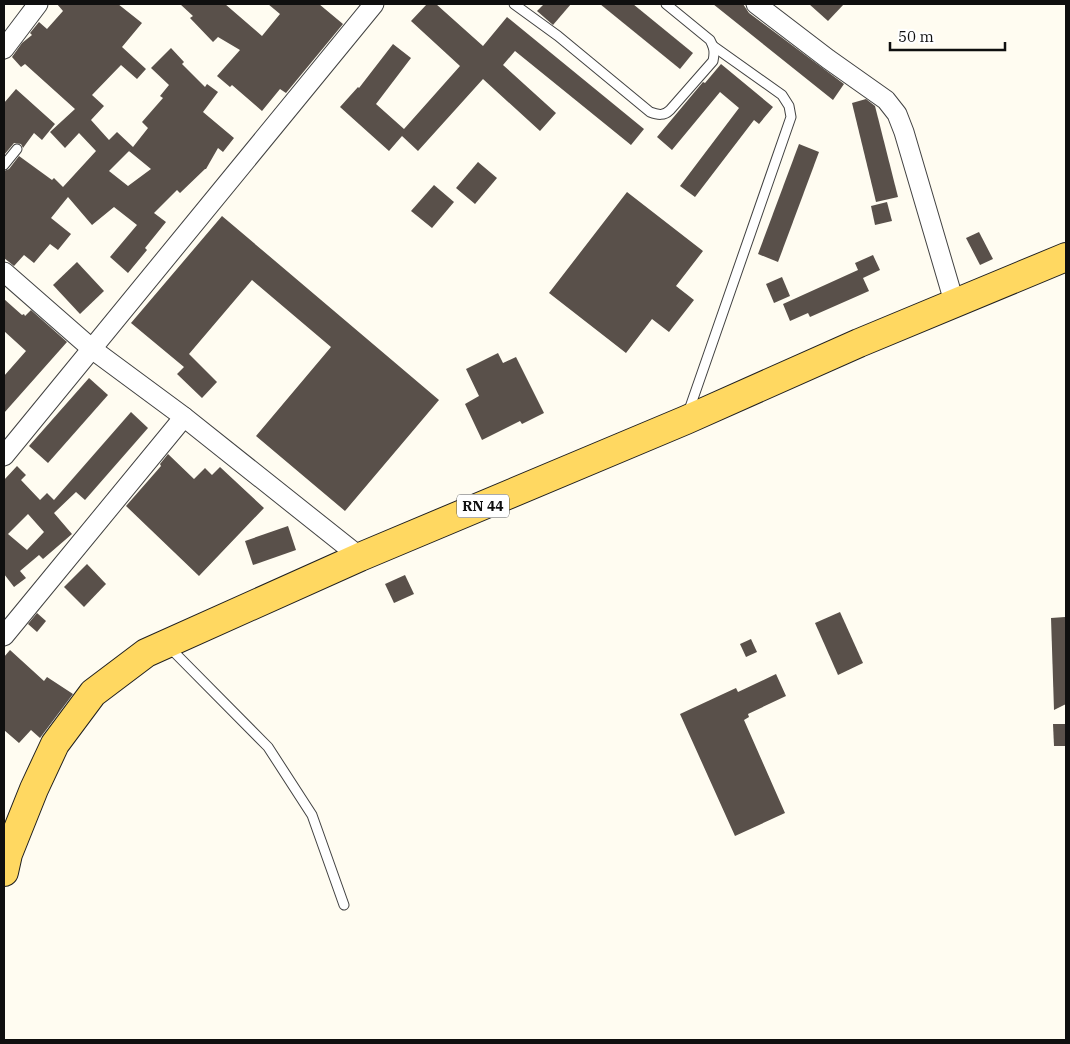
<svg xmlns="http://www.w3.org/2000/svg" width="1070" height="1044" font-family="'IBM Plex Serif',serif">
  <rect width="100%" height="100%" fill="#fffcf1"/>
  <g fill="#59504a" fill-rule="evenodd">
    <path d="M57,4H118L142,23L122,47L146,69L137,79L121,65L92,95L104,106L91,120L109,140L117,132L133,147L148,128L142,122L163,98L160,96L169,85L151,68L171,48L184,62L182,64L205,87L207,84L218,92L203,112L234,138L223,152L218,148L206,169H205L180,193L177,190L154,213L166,222L145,248L147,250L128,273L110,257L137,225L114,207L92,225L68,197L51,218L71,234L58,250L50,244L34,263L24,255L14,266L4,258V171L9,169L19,156L52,180L54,178L63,187L96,151L79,133L65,148L50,132L75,109L25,64L21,67L12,57L22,43L32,35L30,33L39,22L47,29L63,11ZM132,148L129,151L151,169L128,186L109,171Z"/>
    <polygon points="180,4 225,4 262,36 280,14 268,4 319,4 343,24 286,93 280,89 262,111 232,85 230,87 217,76 240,50 218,37 213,42 190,18 193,16"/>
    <polygon points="427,4 436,4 483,46 507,17 644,129 631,145 515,51 503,65 556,113 540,131 483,79 418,151 402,136 389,151 340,107 358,87 359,88 393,44 411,58 376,104 404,129 460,66 411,21"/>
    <polygon points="544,4 571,4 553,25 537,11"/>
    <polygon points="600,4 633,4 693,53 680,69"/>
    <polygon points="713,4 743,4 749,13 844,84 833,100"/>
    <polygon points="809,4 844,4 828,21"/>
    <polygon points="721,64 773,107 759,124 754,120 695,197 680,186 739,108 720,92 672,150 657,137 703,82 705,83"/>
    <polygon points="16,89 55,124 42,140 34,133 23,148 21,144 14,143 4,155 4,103"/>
    <polygon points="866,99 875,106 898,197 876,202 852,103"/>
    <polygon points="799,144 819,152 778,262 758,254"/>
    <polygon points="478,162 497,178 475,204 456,188"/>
    <polygon points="434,185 454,202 432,228 411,211"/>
    <polygon points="627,192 703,251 676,286 694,300 669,332 652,319 626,353 549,293"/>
    <polygon points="887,202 892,221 875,225 871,206"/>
    <polygon points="222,216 439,400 345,511 256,436 331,347 252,280 189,354 217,382 202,398 177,374 184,367 131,323"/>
    <polygon points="979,232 993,259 980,265 966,238"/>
    <polygon points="873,255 880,270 863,278 869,291 810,317 808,313 790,321 783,304 858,270 855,263"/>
    <polygon points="77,262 104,291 80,314 53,285"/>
    <polygon points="782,277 790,296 774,303 766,284"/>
    <polygon points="4,299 22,315 24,314 25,316 31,310 67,342 4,413 4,376 26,351 4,331"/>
    <polygon points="498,353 503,363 516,357 544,413 522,424 520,421 482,440 465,404 479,396 466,369"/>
    <polygon points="89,378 108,395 48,463 29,446"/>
    <path d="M131,412L148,428L85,500L76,492L54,513L72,534L43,559L39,555L20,571L26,578L14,587L4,574V480L17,466L26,475L21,480L40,500L47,493L54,500ZM28,514L44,532L27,550L8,534Z"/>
    <polygon points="168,454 194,479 205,468 212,475 220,467 264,508 199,576 126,506 161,466 160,464"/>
    <polygon points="288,526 296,550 253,565 245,541"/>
    <polygon points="87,564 106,584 84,607 64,587"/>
    <polygon points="405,575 414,594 394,603 385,584"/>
    <polygon points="840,612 863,663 838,675 815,623"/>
    <polygon points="37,613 46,621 37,632 28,624"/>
    <polygon points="1065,617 1066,704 1054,710 1051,618"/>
    <polygon points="751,639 757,652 746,657 740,644"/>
    <polygon points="10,650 44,681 47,677 73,694 40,738 31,730 19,743 4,730 4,657"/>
    <polygon points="776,674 786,696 748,714 749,717 744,720 785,813 735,836 680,714 736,688 738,692"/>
    <polygon points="1053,724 1066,724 1066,746 1054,746"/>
  </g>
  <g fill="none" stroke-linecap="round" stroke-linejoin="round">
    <defs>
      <g id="service">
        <path d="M514,4L558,36L650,112C658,115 664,116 670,110L713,61C715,52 714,47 710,40L666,4"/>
        <polyline points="4,165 17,149"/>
        <polyline points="688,413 791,117 789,106 782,95 713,46"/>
        <polyline points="169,647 268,747 312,815 344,905"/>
      </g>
      <g id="minor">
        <polyline points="756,4 828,59 886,100 897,114 904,132 955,305"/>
        <polyline points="4,49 38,4"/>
        <polyline points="4,272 92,349 184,417 360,557"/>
        <polyline points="4,456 374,4"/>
        <polyline points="4,636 184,417"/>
      </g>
      <polyline id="primary" points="4,872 8,854 34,789 55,744 93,693 146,653 360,557 686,420 859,343 1066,257"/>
    </defs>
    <use href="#service" stroke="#424242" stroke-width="11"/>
    <use href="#minor" stroke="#424242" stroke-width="21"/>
    <use href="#primary" stroke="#202020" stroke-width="30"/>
    <use href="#service" stroke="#fff" stroke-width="9"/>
    <use href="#minor" stroke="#fff" stroke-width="19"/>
    <use href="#primary" stroke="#ffd861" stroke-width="28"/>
  </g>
  <g text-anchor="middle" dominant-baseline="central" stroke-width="5" stroke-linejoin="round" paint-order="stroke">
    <rect fill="#fff" stroke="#575757" stroke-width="1" x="457" y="494.5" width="52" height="23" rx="4"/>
    <g font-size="14" font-weight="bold" fill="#0f0f0f">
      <text x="483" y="506">RN 44</text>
    </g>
  </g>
  <rect width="1070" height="1044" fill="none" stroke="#0f0f0f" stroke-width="10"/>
  <path d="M890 42v8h115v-8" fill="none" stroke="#0f0f0f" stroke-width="2.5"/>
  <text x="898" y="42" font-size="15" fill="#0f0f0f" stroke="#ffffff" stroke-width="4" paint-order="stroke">50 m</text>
</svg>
